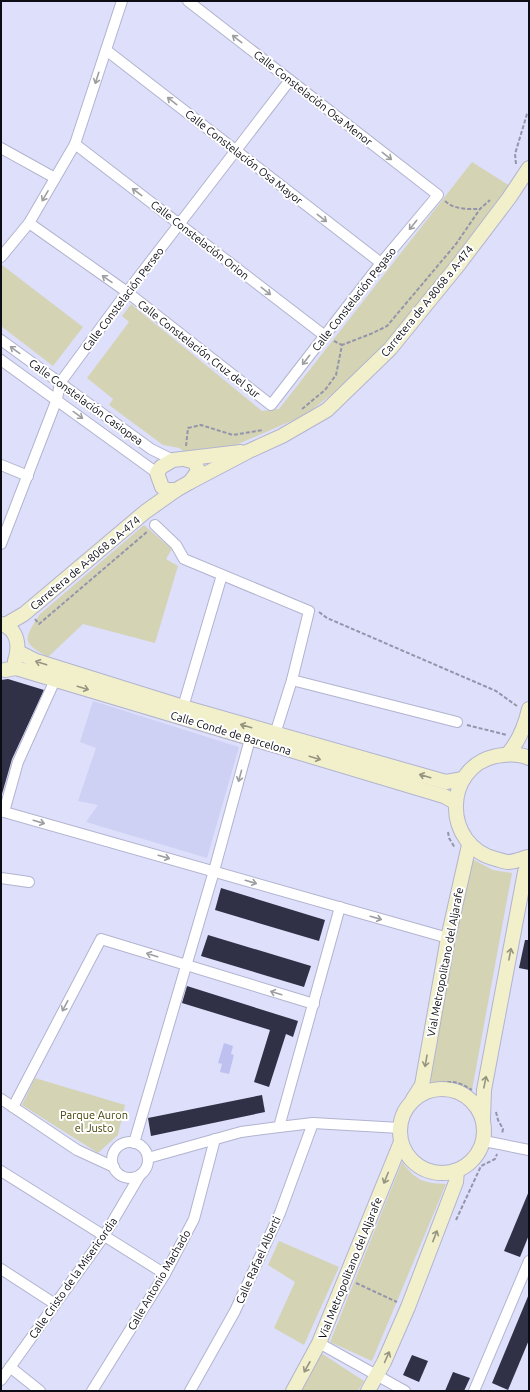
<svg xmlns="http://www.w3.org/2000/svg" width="530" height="1392" font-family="Ubuntu,sans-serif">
  <rect width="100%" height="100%" fill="#dddffb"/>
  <polygon fill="#cfd1f4" points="93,701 239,747 207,858 86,822 98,805 78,801 96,748 80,742"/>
  <g fill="#d4d4b5">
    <polygon points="472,162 510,186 412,315 358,374 305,415 199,461 179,448 163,445 109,405 113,399 87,378 129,322 122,316 131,304 262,411 279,409"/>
    <polygon points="2,265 83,327 53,366 1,326"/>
    <path d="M144,525L172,549L166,559L178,566L155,643L83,624L48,657C21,642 24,640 39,615Z"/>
    <polygon points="472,859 493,870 512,873 472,1090 428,1081"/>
    <polygon points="35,1078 125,1105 118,1135 98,1153 22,1105"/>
    <path d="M402,1162C416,1180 422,1183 446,1184L372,1361L330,1342Z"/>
    <polygon points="279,1241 339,1267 304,1345 274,1328 295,1282 268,1265"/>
    <polygon points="321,1353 364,1381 358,1391 300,1391"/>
  </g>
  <polygon fill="#bec1ef" points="224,1043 233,1046 231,1054 234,1055 229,1074 220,1072 222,1064 218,1063"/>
  <g fill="#303147">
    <polygon points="8,679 44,690 12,759 2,794 1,794 1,680"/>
    <polygon points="221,888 325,920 319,941 215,910"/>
    <polygon points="208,935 311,966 304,987 201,956"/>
    <polygon points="525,940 529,940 529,970 519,968"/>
    <polygon points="187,986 298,1021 293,1037 286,1034 269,1087 254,1082 270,1030 182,1003"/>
    <polygon points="262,1095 265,1112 151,1136 148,1118"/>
    <polygon points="529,1191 529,1235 520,1257 504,1251"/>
    <polygon points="529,1294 529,1340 508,1390 492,1383"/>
    <polygon points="412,1355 428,1361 419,1382 403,1375"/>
    <polygon points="453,1372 470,1378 464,1391 445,1391"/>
  </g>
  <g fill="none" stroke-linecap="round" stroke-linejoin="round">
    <defs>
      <g id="street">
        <polyline points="106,50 381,263"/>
        <polyline points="75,144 325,336"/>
        <polyline points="1,148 55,178"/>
        <polyline points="29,223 127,292 271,405 381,263 438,195 188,1"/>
        <polyline points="1,257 29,223 75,144 122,1"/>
        <polyline points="1,340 151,449 173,460"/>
        <polyline points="1,360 157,473"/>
        <polyline points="1,465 28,476"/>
        <polyline points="155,525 176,545 184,559 309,611 292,680 275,734"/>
        <polyline points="1,544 57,399 60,383 127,292 290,80"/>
        <polyline points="292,680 457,722"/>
        <polyline points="183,707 222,575"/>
        <polyline points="1,811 448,938"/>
        <polyline points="4,812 18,762 55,680"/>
        <polyline points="1,878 29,882"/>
        <polyline points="1,1099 77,1150 114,1167"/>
        <polyline points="13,1107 101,939 314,1004"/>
        <polyline points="279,1127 340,907"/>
        <polyline points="484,1141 529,1150"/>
        <circle cx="130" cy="1160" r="18"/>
        <polyline points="134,1143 214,871 250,739"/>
        <polyline points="148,1158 241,1132 279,1127 313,1123 400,1128"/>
        <polyline points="1,1171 165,1274"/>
        <polyline points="1,1269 55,1304"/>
        <polyline points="319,1343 405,1391"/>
        <polyline points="10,1367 40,1391"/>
        <polyline points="1,1380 104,1236 140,1175"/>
        <polyline points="92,1391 165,1274 194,1219 215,1139"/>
        <polyline points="190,1391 235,1311 280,1213 313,1123"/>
        <polyline points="474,1391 529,1261"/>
      </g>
      <g id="secondary">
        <polyline points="190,482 249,451 282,436 327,410 390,349 459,264 509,198 529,168"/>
        <polyline points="176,490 167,490 162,487 157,473 161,467 173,460 241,452"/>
        <path d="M1,624C18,629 20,646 15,661"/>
        <polyline points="5,625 24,614 145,512 176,490 190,482 198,471 195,462 184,459"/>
        <polyline points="18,652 36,661 183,707 446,782 463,779"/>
        <polyline points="5,670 16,668 444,796 455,802"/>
        <path d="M508,754C519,741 525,726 529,709"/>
        <path d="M529,758C519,753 507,754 496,756C442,768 443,846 496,859C500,860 505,862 508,862C515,862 523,858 529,857"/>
        <circle cx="442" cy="1131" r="42"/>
        <polyline points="413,1099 422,1085 448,938 469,845"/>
        <polyline points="483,1119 484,1090 525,872 529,864"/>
        <polyline points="293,1391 319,1343 401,1142"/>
        <polyline points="368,1391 384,1362 408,1307 456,1182 457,1171"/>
      </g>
    </defs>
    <use href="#street" stroke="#b2b4cf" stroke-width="12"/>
    <use href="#secondary" stroke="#b2b4cf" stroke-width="16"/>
    <g stroke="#9495aa" stroke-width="2" stroke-dasharray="4 2" stroke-linecap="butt">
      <polyline points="516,164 515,154 527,114 529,112"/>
      <path d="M445,201C455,210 468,209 480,209"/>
      <polyline points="334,341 342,345"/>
      <polyline points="302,409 325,390 336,375 342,345 373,333 387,326 456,244 480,209 490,200"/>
      <polyline points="186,446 188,428 201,425 233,435 263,430"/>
      <polyline points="319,612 327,618 496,691 517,706"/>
      <polyline points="35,619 39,624 148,531"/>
      <polyline points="467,725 507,735"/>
      <polyline points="448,832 449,838 455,848"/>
      <path d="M435,1084C453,1081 456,1080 472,1090"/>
      <polyline points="496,1112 498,1120 503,1129 502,1134"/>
      <polyline points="456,1220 481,1166 495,1159 497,1154"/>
      <polyline points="356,1283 397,1302"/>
    </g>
    <use href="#street" stroke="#fff" stroke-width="10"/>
    <use href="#secondary" stroke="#f2f0ca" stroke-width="14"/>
  </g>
  <defs><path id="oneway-shaft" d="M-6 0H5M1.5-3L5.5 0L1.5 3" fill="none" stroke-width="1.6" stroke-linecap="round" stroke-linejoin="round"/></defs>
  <g stroke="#9d9ea1">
    <use href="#oneway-shaft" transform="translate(237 39) rotate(-142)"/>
    <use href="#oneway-shaft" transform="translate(97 78) rotate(108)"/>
    <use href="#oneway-shaft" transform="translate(172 101) rotate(-142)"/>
    <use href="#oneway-shaft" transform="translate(387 156) rotate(38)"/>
    <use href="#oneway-shaft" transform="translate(137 192) rotate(-143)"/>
    <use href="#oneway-shaft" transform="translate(45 196) rotate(120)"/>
    <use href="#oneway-shaft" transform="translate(322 218) rotate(38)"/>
    <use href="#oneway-shaft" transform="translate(413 225) rotate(129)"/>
    <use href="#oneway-shaft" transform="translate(107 279) rotate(-145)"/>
    <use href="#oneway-shaft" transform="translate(266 291) rotate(38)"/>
    <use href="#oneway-shaft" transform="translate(15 350) rotate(-144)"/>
    <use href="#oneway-shaft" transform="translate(306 360) rotate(128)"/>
    <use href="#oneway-shaft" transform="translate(78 415) rotate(36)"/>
    <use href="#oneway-shaft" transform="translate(240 776) rotate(105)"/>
    <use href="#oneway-shaft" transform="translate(39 822) rotate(16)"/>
    <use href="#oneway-shaft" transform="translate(164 857) rotate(16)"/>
    <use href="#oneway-shaft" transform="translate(251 882) rotate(16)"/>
    <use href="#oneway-shaft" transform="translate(376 918) rotate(16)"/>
    <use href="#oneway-shaft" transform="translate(152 955) rotate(-162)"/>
    <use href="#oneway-shaft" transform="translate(276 993) rotate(-163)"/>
    <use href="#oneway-shaft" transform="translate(65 1006) rotate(118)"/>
  </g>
  <g stroke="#969581">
    <use href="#oneway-shaft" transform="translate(41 663) rotate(-162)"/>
    <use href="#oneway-shaft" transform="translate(83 688) rotate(17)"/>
    <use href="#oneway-shaft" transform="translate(246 726) rotate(-164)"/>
    <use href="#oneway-shaft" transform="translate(315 758) rotate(17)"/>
    <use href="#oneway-shaft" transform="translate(425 776) rotate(-164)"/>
    <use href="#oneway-shaft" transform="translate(510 954) rotate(-79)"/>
    <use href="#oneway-shaft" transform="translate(426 1061) rotate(100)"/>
    <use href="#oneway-shaft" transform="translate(485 1082) rotate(-79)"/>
    <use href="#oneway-shaft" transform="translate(386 1178) rotate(112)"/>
    <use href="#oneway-shaft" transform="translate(435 1236) rotate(-69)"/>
    <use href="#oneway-shaft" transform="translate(387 1357) rotate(-66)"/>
    <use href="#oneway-shaft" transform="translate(307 1367) rotate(119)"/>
  </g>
  <g text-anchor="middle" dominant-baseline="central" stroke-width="4" stroke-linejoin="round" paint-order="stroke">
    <g font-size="11" fill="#0b0c14" stroke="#fff">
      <text transform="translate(313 98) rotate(38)">Calle Constelación Osa Menor</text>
      <text transform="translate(244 157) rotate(38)">Calle Constelación Osa Mayor</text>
      <text transform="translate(200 240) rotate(38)">Calle Constelación Orion</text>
      <text transform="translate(123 299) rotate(-53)">Calle Constelación Perseo</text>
      <text transform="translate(354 299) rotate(-52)">Calle Constelación Pegaso</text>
      <text transform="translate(427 301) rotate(-51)">Carretera de A-8068 a A-474</text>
      <text transform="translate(199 349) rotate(38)">Calle Constelación Cruz del Sur</text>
      <text transform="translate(86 402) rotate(36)">Calle Constelación Casiopea</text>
      <text transform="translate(85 563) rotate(-40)">Carretera de A-8068 a A-474</text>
      <text transform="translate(231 733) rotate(17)">Calle Conde de Barcelona</text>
      <text transform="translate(445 962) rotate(-79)">Vial Metropolitano del Aljarafe</text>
      <text transform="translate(258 1260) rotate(-66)">Calle Rafael Alberti</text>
      <text transform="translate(350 1268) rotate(-68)">Vial Metropolitano del Aljarafe</text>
      <text transform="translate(73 1278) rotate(-55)">Calle Cristo de la Misericordia</text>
      <text transform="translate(159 1280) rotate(-60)">Calle Antonio Machado</text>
    </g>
    <g font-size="11" fill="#434002" stroke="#fff">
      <text x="94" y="1115">Parque Auron<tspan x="94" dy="13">el Justo</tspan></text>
    </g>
  </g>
  <rect width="530" height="1392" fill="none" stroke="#0b0c14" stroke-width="4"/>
</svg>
